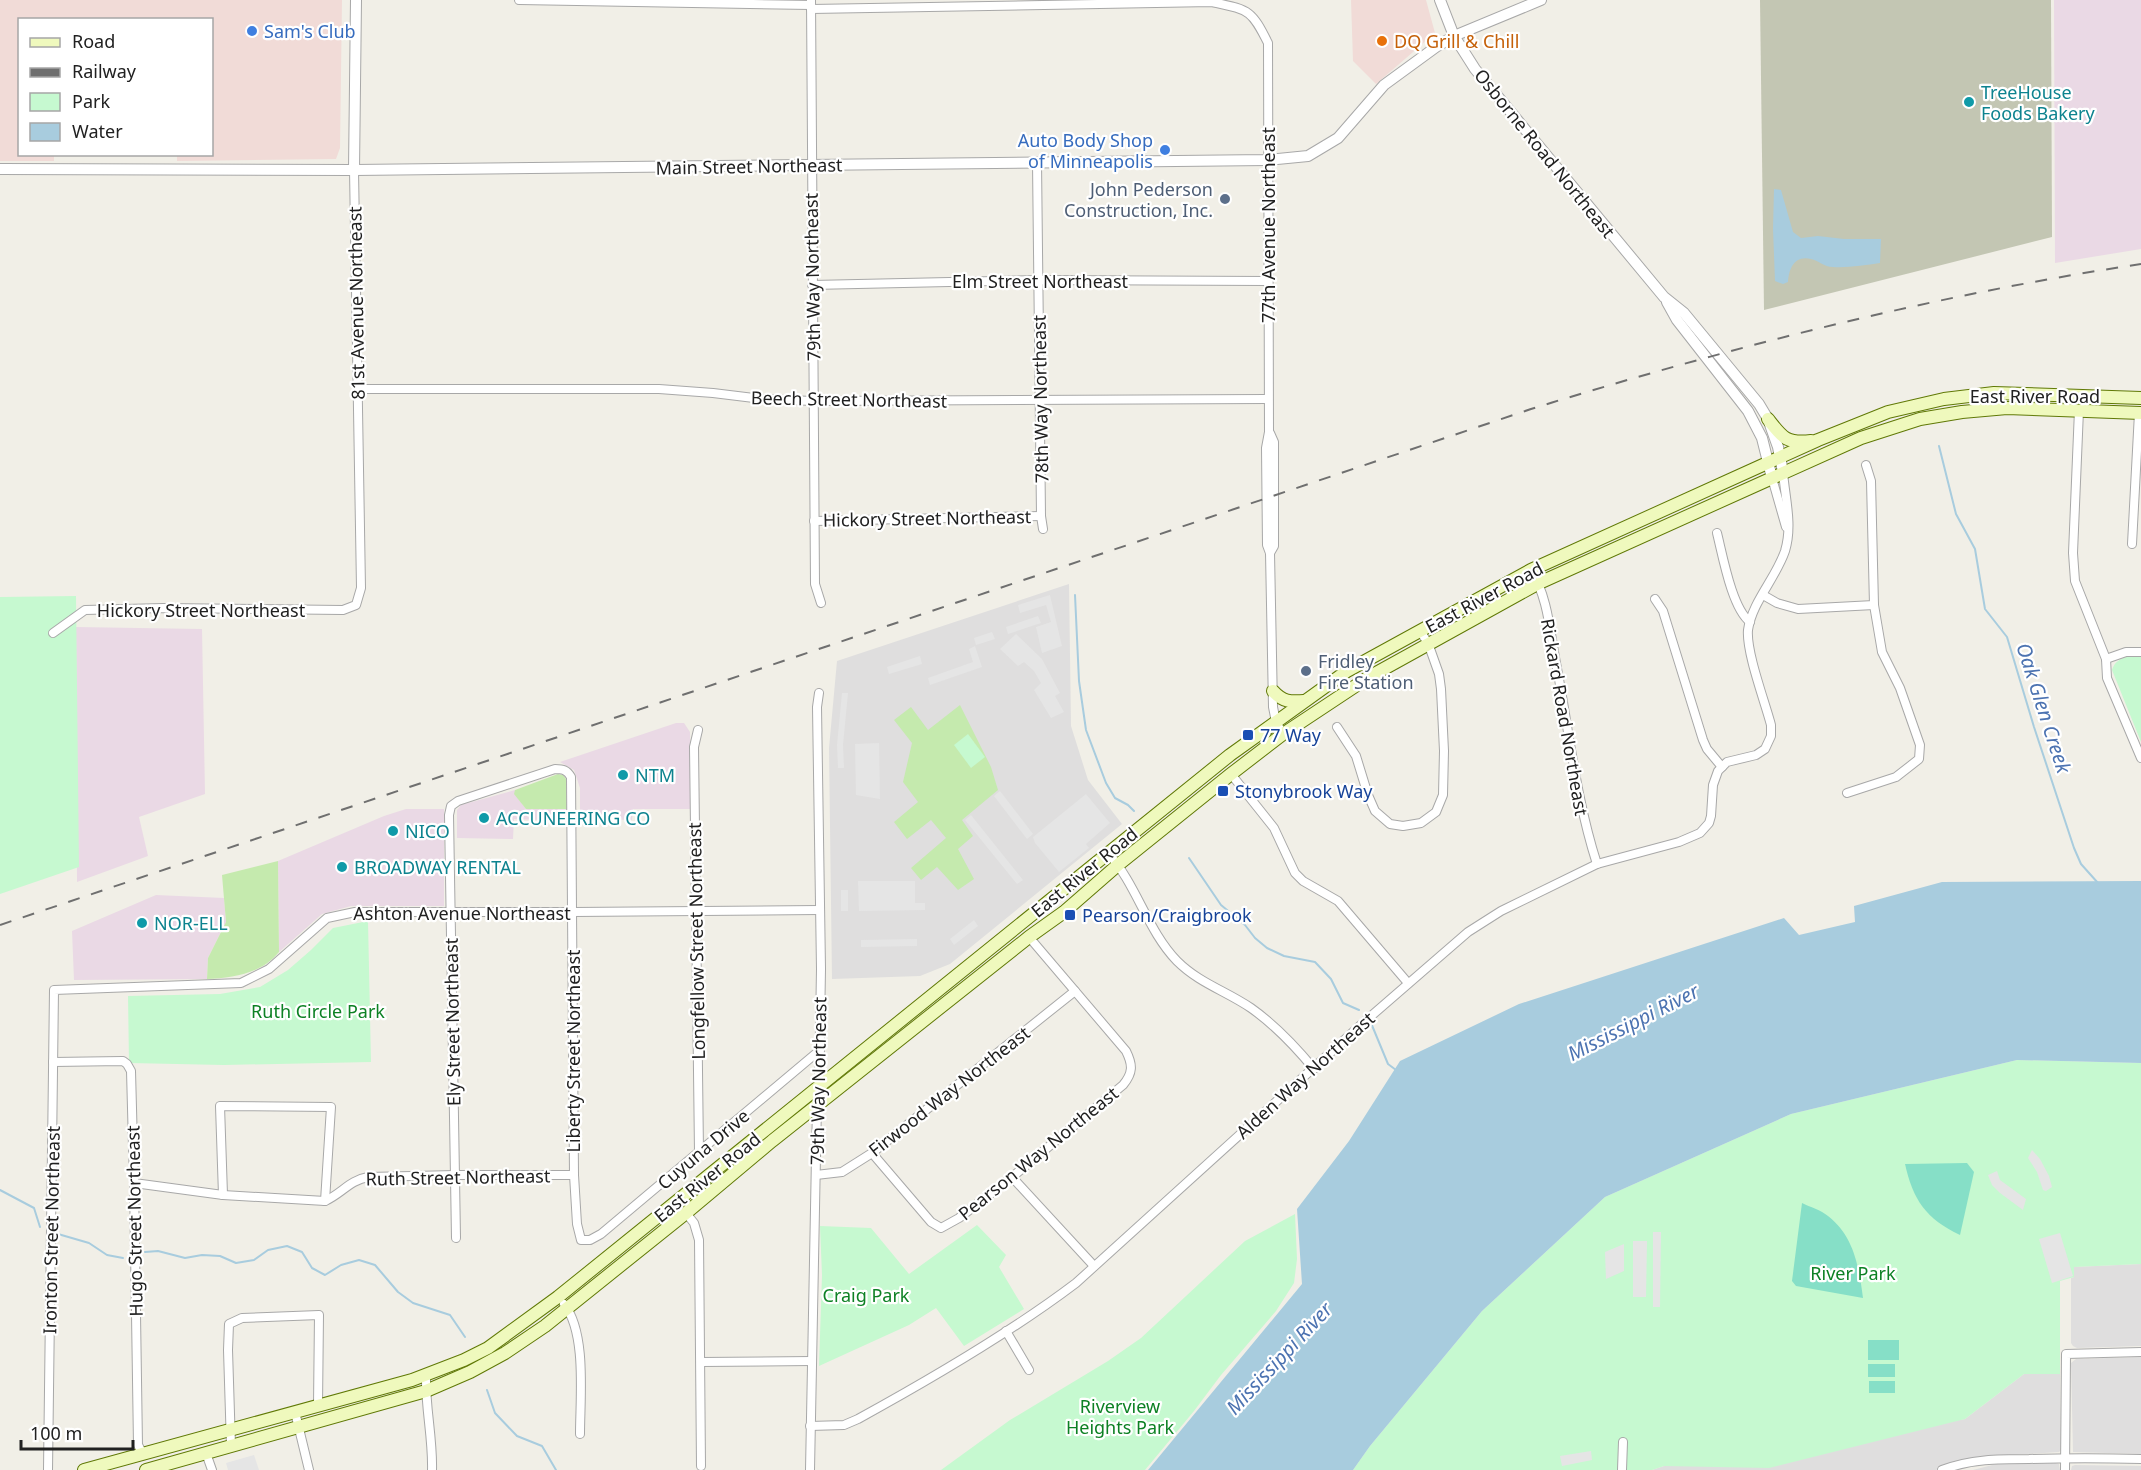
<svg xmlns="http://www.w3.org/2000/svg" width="2141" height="1470" font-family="'Noto Sans',sans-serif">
  <rect width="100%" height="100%" fill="#f1efe7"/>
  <g fill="#dfdede">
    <polygon points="1069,584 1071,726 1088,780 1122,824 950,964 920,976 832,979 829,748 837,661"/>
    <polygon points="2141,1264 2141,1346 2077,1348 2073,1346 2071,1343 2071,1278 2074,1277 2073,1267"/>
    <polygon points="2141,1357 2141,1454 2073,1452 2071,1363 2076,1359"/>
    <polygon points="2024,1374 2060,1374 2061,1450 2059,1452 1978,1457 1936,1470 1652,1470 1664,1466 1965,1419"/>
    <polygon points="2056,1463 2059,1464 2060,1470 1973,1470 1996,1464"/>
    <polygon points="2075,1465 2141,1466 2141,1470 2071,1470 2072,1466"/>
  </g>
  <g fill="#f1dbd7">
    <polygon points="0,0 342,0 340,148 336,159 177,161 177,155 212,154 212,20 20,20 20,154 54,155 54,161 0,161"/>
    <polygon points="1351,0 1426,0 1435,33 1376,84 1353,61"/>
  </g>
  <g fill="#ead9e5">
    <polygon points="2054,0 2141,0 2141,249 2055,263"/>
    <polygon points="76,627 202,629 205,794 139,817 148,856 77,882"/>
    <polygon points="676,723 684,723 690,732 691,809 633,809 632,820 580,819 580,788 574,770 560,762"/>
    <polygon points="515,790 515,794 526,809 567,809 568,821 514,819 513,839 457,838 457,810 461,805"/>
    <polygon points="406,809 444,809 444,906 351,906 322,914 279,952 278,861 384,816"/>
    <polygon points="156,895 224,898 226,922 208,958 207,979 74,980 72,931"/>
  </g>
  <polygon fill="#c3c6b3" points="1760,0 2051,0 2052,237 1764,310"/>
  <g fill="#c5eaae">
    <polygon points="960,705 991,767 998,790 962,820 973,836 958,849 974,879 958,890 937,867 921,880 911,868 946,838 931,820 907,839 894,822 918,802 903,782 912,743 894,720 911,707 928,730"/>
    <polygon points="558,774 563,775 566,779 567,809 526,809 514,794 515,790"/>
    <path d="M278,861L279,952C261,974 233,978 207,979L208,958L226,922L222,875Z"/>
  </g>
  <g fill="#c6f9d0">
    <polygon points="76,596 79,867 0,894 0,597"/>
    <path d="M2141,655V742L2112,670C2116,657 2129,656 2141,655Z"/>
    <polygon points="968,734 985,757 971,768 954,745"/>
    <polygon points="368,921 371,1062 224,1065 129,1063 128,996 220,994 260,987 288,970 311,950 333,928"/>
    <polygon points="2017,1060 2141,1063 2141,1264 2074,1267 2074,1277 2060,1281 2060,1374 2024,1374 1965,1419 1769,1468 1664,1466 1652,1470 1353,1470 1370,1446 1482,1311 1605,1197 1791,1114"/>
    <polygon points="1295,1214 1297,1259 1294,1283 1276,1311 1221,1375 1194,1411 1145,1470 941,1470 1010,1420 1108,1361 1141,1338 1245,1241"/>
    <polygon points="977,1225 1006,1255 999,1267 1024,1309 964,1346 936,1308 909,1325 819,1366 822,1275 820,1226 871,1228 909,1274"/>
  </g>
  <g fill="#86dfc7">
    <path d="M1967,1163L1974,1172L1960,1235C1926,1219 1913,1200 1905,1164Z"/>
    <path d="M1802,1203C1810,1207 1821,1210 1828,1216C1854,1236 1859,1267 1863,1298L1796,1286L1792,1281Z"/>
    <rect x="1868" y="1340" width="31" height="20"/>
    <rect x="1868" y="1364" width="27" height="13"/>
    <rect x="1869" y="1381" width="26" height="12"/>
  </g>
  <g fill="#e5e5e5">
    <polygon points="1050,595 1062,646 1042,653 1036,627 1051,622 1046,605 1020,613 1018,605"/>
    <polygon points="1038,616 1041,623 1008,634 1006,627"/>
    <polygon points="992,632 995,639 976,645 974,638"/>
    <polygon points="1016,634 1042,659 1060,693 1055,696 1064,712 1051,718 1034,690 1041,683 1034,671 1024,662 1018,666 1000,649"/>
    <polygon points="975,646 982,667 930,685 928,678 973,662 969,649"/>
    <polygon points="920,656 922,664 889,674 887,667"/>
    <polygon points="842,693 848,693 843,745 844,768 838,768 837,745"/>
    <polygon points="879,743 880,799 856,795 855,744"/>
    <polygon points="1000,791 1033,834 1027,839 994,796"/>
    <polygon points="1086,794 1110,823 1086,844 1089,848 1059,872 1035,843 1033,837"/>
    <polygon points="971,815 1023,880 1017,884 965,820"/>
    <polygon points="858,881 915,881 915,903 925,903 925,910 859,911"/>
    <rect x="841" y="890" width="7" height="21"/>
    <polygon points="974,920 978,926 954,945 950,939"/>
    <polygon points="917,939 917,946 861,947 861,940"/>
    <polygon points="2032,1150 2040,1159 2049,1176 2052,1187 2046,1191 2043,1190 2037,1172 2028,1158"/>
    <polygon points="1997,1171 2000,1180 2026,1199 2023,1210 2000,1193 1992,1185 1988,1175"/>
    <polygon points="1653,1232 1661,1232 1660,1307 1653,1307"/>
    <polygon points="2060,1233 2073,1276 2052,1283 2039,1239"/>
    <polygon points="1633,1241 1647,1241 1646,1297 1633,1297"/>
    <polygon points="1624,1244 1624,1271 1606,1279 1605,1252"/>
    <polygon points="1591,1451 1592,1460 1562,1466 1560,1456"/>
    <polygon points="254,1455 259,1470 228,1470 226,1463"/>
  </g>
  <g fill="#a8ccde">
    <path d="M1774,189L1781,190L1793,232L1801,238L1818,236L1844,239H1881L1880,263C1865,265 1848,268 1833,267C1824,267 1818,260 1811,259C1794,255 1789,269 1788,282L1783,284L1775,281L1773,229Z"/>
    <polygon points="2141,881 2141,1063 2017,1060 1791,1114 1605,1197 1482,1311 1370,1446 1353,1470 1148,1470 1302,1284 1297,1209 1349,1141 1400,1061 1519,1004 1784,918 1799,935 1855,922 1854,906 1942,882"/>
  </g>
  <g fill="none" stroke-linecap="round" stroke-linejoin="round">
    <g stroke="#a8ccde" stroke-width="2">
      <polyline points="1939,446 1956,514 1975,549 1985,609 2007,637 2034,727 2074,848 2081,864 2098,883"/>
      <polyline points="1075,595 1079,681 1086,730 1106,783 1115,798 1128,805 1134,811"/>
      <polyline points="1189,858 1221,905 1245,925 1255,938 1267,948 1284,956 1315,962 1331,979 1343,1003 1359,1010"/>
      <polyline points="1371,1023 1388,1064 1396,1070"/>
      <polyline points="0,1190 34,1208 40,1227"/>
      <polyline points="58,1234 89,1243 107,1255 123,1258"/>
      <polyline points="145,1252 158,1251 185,1258 202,1255 220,1256 236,1263 254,1260 268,1250 287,1246 302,1252 312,1268 325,1275 341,1265 359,1260 375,1265 398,1292 413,1303 450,1315 465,1337"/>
      <polyline points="487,1390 495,1413 517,1436 542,1446 556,1470"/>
    </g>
    <defs>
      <g id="minor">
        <polyline points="519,0 811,5"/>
        <polyline points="811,0 815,584 821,603"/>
        <path d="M811,9L1212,2C1249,10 1251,9 1268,43L1269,432L1266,448L1267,545L1270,553L1273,707L1276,722L1283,734"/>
        <polyline points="1037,162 1041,516 1043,529"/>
        <polyline points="812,285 1038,280 1268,281"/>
        <polyline points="358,389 659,389 713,393 762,399 813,401 1268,399"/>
        <polyline points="2079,410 2073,553 2075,581 2106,659 2107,678 2141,758"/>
        <polyline points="1270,433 1274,442 1274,546 1270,553"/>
        <polyline points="1772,478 1786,527"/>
        <polyline points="814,521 1041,516"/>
        <path d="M1717,533C1723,557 1732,608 1750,622"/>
        <polyline points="2132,544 2139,413"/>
        <path d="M1531,570C1548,597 1550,632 1556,663C1569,730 1576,799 1597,864"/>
        <polyline points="1763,595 1777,603 1798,609 1874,605"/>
        <polyline points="1655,599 1663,611 1703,740 1707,749 1722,767"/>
        <polyline points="53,633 85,610 163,608 343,610 356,605 361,588 354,170"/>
        <polyline points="2106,659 2126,652 2141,652"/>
        <polyline points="1337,727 1356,756 1368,795 1375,811 1390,824 1403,826 1421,823 1436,812 1443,795 1444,751 1441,689 1439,674 1428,643 1420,631"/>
        <polyline points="698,730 694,747 699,1152"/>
        <polyline points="1231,774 1274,828 1295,873 1303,881 1338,901 1408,983"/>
        <polyline points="1847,793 1896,777 1919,759 1920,745 1900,688 1882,652 1874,605 1871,481 1866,465"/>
        <path d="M1108,853C1137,885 1147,930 1177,961C1199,983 1226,991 1251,1008C1275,1025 1295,1046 1314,1069"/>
        <polyline points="53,1062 123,1061 127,1064 131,1071 134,1183 138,1445 143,1454"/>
        <polyline points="819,1088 821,969 817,707 819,693"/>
        <path d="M872,1153L931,1222L941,1228L959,1218L1012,1177L1123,1085C1133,1073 1133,1065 1126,1051L1029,937"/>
        <polyline points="816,1175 842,1172 872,1153 1075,991"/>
        <polyline points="1012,1177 1094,1266"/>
        <path d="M134,1183L223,1195L325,1201C341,1194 350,1180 368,1177L455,1175H574"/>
        <polyline points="223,1195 220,1106 331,1107 325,1201"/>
        <polyline points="686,1213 694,1223 699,1240 701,1466"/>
        <path d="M456,1238L449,815L451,806L458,801L555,769C563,769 567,770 571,777L574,1175L577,1224L581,1240H590L601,1234L820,1050"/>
        <path d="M564,1304C587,1333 580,1398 580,1434"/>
        <polyline points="1006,1331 1029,1370"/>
        <polyline points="701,1362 812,1361"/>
        <path d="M426,1374C425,1407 433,1438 432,1470"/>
        <polyline points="295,1412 309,1470"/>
        <path d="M810,1426L844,1425L858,1419C931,1379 1010,1333 1076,1283L1363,1023L1468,932L1501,911L1597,864L1679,842L1700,833L1709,823L1711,816L1713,785L1718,771L1727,762L1756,755L1765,749L1771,736V725C1765,702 1746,652 1748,630C1752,602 1776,578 1785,551C1793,525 1785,498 1783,472"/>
        <polyline points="231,1446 228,1350 229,1324 242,1318 319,1315 318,1405"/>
        <polyline points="206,1453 212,1470"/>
        <polyline points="48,1470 54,990 241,983 269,969 327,918 355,912 573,912 820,910"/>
        <polyline points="810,1470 817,1104"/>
        <polyline points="1622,1470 1623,1442"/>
        <path d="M1942,1470C1970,1459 1999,1459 2029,1459C2066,1458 2104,1458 2141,1459"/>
        <polyline points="2065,1470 2066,1354 2141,1352"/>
      </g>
      <g id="tertiary">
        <polyline points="1440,0 1454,36 1475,69 1664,297 1684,313 1759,404 1768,419 1778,447 1783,472"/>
        <polyline points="0,169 354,170 1268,160 1308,156 1338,138 1384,85 1436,47 1454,36 1541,0"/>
        <polyline points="354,170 356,0"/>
        <polyline points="1667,302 1677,320 1748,411 1762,438 1772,478"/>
      </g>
      <g id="secondary">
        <path d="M1768,419C1782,437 1786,444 1811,441"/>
        <path d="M1273,691C1283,702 1290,702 1304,701"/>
        <polyline points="84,1470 412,1380 464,1360 488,1348 558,1297 1230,755 1347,671 1531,570 1818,440 1888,412 1944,399 1994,393 2141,398"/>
        <polyline points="146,1470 426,1391 470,1372 505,1353 545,1326 686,1213 772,1141 1029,937 1064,912 1119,864 1231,774 1283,734 1369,677 1539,583 1861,438 1920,419 1962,412 2007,408 2141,413"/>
      </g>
    </defs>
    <use href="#minor" stroke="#a8a8a8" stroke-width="10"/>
    <use href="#tertiary" stroke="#a8a8a8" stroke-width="12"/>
    <use href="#secondary" stroke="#607906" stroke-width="14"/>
    <use href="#minor" stroke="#fff" stroke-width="8"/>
    <use href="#tertiary" stroke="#fff" stroke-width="10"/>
    <use href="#secondary" stroke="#eff9bd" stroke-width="12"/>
    <path stroke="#6f6f6f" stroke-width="2" stroke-dasharray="12 12" stroke-linecap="butt" d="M0,925L1531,409C1731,347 1934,295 2141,264"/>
  </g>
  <g fill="#3f7fe0" stroke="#fff" stroke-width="2">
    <circle cx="252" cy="31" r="6"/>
    <circle cx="1165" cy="150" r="6"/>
  </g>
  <circle fill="#e8710a" stroke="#fff" stroke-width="2" cx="1382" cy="41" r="6"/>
  <g fill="#0f9aa8" stroke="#fff" stroke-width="2">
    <circle cx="1969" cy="102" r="6"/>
    <circle cx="623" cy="775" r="6"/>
    <circle cx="484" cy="818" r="6"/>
    <circle cx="393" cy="831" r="6"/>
    <circle cx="342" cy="867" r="6"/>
    <circle cx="142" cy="923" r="6"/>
  </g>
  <g fill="#5c6f8a" stroke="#fff" stroke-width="2">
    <circle cx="1225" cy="199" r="6"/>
    <circle cx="1306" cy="671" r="6"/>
  </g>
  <g fill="#1a4fb4" stroke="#fff" stroke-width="2">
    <rect x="1242" y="729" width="12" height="12" rx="3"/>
    <rect x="1217" y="785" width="12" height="12" rx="3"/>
    <rect x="1064" y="909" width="12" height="12" rx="3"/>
  </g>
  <g text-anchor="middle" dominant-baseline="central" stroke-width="4.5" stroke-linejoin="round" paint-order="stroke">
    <g font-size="18" fill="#366cbe" stroke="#fff" text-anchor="start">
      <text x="264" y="31">Sam's Club</text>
      <text x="1153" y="140" text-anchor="end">Auto Body Shop<tspan x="1153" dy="21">of Minneapolis</tspan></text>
    </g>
    <g font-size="18" fill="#c56008" stroke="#fff" text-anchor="start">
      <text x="1394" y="41">DQ Grill &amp; Chill</text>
    </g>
    <g font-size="18" fill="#0d838f" stroke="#fff" text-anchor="start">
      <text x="1981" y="92">TreeHouse<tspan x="1981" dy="21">Foods Bakery</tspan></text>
      <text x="635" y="775">NTM</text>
      <text x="496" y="818">ACCUNEERING CO</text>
      <text x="405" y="831">NICO</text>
      <text x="354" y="867">BROADWAY RENTAL</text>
      <text x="154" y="923">NOR-ELL</text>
    </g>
    <g font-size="18" fill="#212121" stroke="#fff">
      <text transform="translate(1545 153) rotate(51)">Osborne Road Northeast</text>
      <text transform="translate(749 166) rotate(-1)">Main Street Northeast</text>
      <text transform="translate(1268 225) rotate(-90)">77th Avenue Northeast</text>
      <text transform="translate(812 277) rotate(-91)">79th Way Northeast</text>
      <text x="1040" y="281">Elm Street Northeast</text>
      <text transform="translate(356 303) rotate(-91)">81st Avenue Northeast</text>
      <text x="2035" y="396">East River Road</text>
      <text transform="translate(849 399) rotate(1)">Beech Street Northeast</text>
      <text transform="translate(1040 399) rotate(-91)">78th Way Northeast</text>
      <text transform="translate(927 518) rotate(-1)">Hickory Street Northeast</text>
      <text transform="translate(1484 597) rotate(-28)">East River Road</text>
      <text x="201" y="610">Hickory Street Northeast</text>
      <text transform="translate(1565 717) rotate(80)">Rickard Road Northeast</text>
      <text transform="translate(1084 872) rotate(-39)">East River Road</text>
      <text x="462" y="913">Ashton Avenue Northeast</text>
      <text transform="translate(696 941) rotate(-91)">Longfellow Street Northeast</text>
      <text transform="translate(452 1022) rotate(-91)">Ely Street Northeast</text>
      <text transform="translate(573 1051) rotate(-90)">Liberty Street Northeast</text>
      <text transform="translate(1305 1075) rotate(-42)">Alden Way Northeast</text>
      <text transform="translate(818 1081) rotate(-89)">79th Way Northeast</text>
      <text transform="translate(949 1091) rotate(-38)">Firwood Way Northeast</text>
      <text transform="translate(703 1149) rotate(-40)">Cuyuna Drive</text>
      <text transform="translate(1038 1153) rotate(-39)">Pearson Way Northeast</text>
      <text transform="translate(458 1177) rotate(-1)">Ruth Street Northeast</text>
      <text transform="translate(707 1177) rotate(-39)">East River Road</text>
      <text transform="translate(134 1221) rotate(-91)">Hugo Street Northeast</text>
      <text transform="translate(51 1230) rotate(-89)">Ironton Street Northeast</text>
    </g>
    <g font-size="18" fill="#4e5e75" stroke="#fff" text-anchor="end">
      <text x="1213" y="189">John Pederson<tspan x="1213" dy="21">Construction, Inc.</tspan></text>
      <text x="1318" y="661" text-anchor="start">Fridley<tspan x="1318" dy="21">Fire Station</tspan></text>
    </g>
    <g font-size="18" fill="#164399" stroke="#fff" text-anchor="start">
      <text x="1260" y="735">77 Way</text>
      <text x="1235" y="791">Stonybrook Way</text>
      <text x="1082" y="915">Pearson/Craigbrook</text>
    </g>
    <g font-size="18" fill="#0d8124" stroke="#fff">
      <text x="318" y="1011">Ruth Circle Park</text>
      <text x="1853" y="1273">River Park</text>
      <text x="866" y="1295">Craig Park</text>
      <text x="1120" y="1406">Riverview<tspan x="1120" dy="21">Heights Park</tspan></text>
    </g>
    <g font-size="20" font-style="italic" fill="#4c73b1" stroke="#fff">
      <text transform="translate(2044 708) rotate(72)">Oak Glen Creek</text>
      <text transform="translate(1633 1022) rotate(-27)">Mississippi River</text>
      <text transform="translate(1279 1358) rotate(-47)">Mississippi River</text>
    </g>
  </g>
  <rect x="18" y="18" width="195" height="138" fill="#ffffff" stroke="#a6a6a6" stroke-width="1.5"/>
  <rect x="30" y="38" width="30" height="9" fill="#eff9bd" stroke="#a6a6a6" stroke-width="1.5"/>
  <text x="72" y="48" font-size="18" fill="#212121">Road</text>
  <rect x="30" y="68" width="30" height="9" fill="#6f6f6f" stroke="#a6a6a6" stroke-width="1.5"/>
  <text x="72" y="78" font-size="18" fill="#212121">Railway</text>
  <rect x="30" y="93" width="30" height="18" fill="#c6f9d0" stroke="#a6a6a6" stroke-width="1.5"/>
  <text x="72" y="108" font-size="18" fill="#212121">Park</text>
  <rect x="30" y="123" width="30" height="18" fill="#a8ccde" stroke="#a6a6a6" stroke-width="1.5"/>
  <text x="72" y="138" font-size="18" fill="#212121">Water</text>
  <path d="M21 1440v9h112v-9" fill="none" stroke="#212121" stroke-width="3"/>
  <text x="30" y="1440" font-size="18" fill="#212121" stroke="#ffffff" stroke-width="4.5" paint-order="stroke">100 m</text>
</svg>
